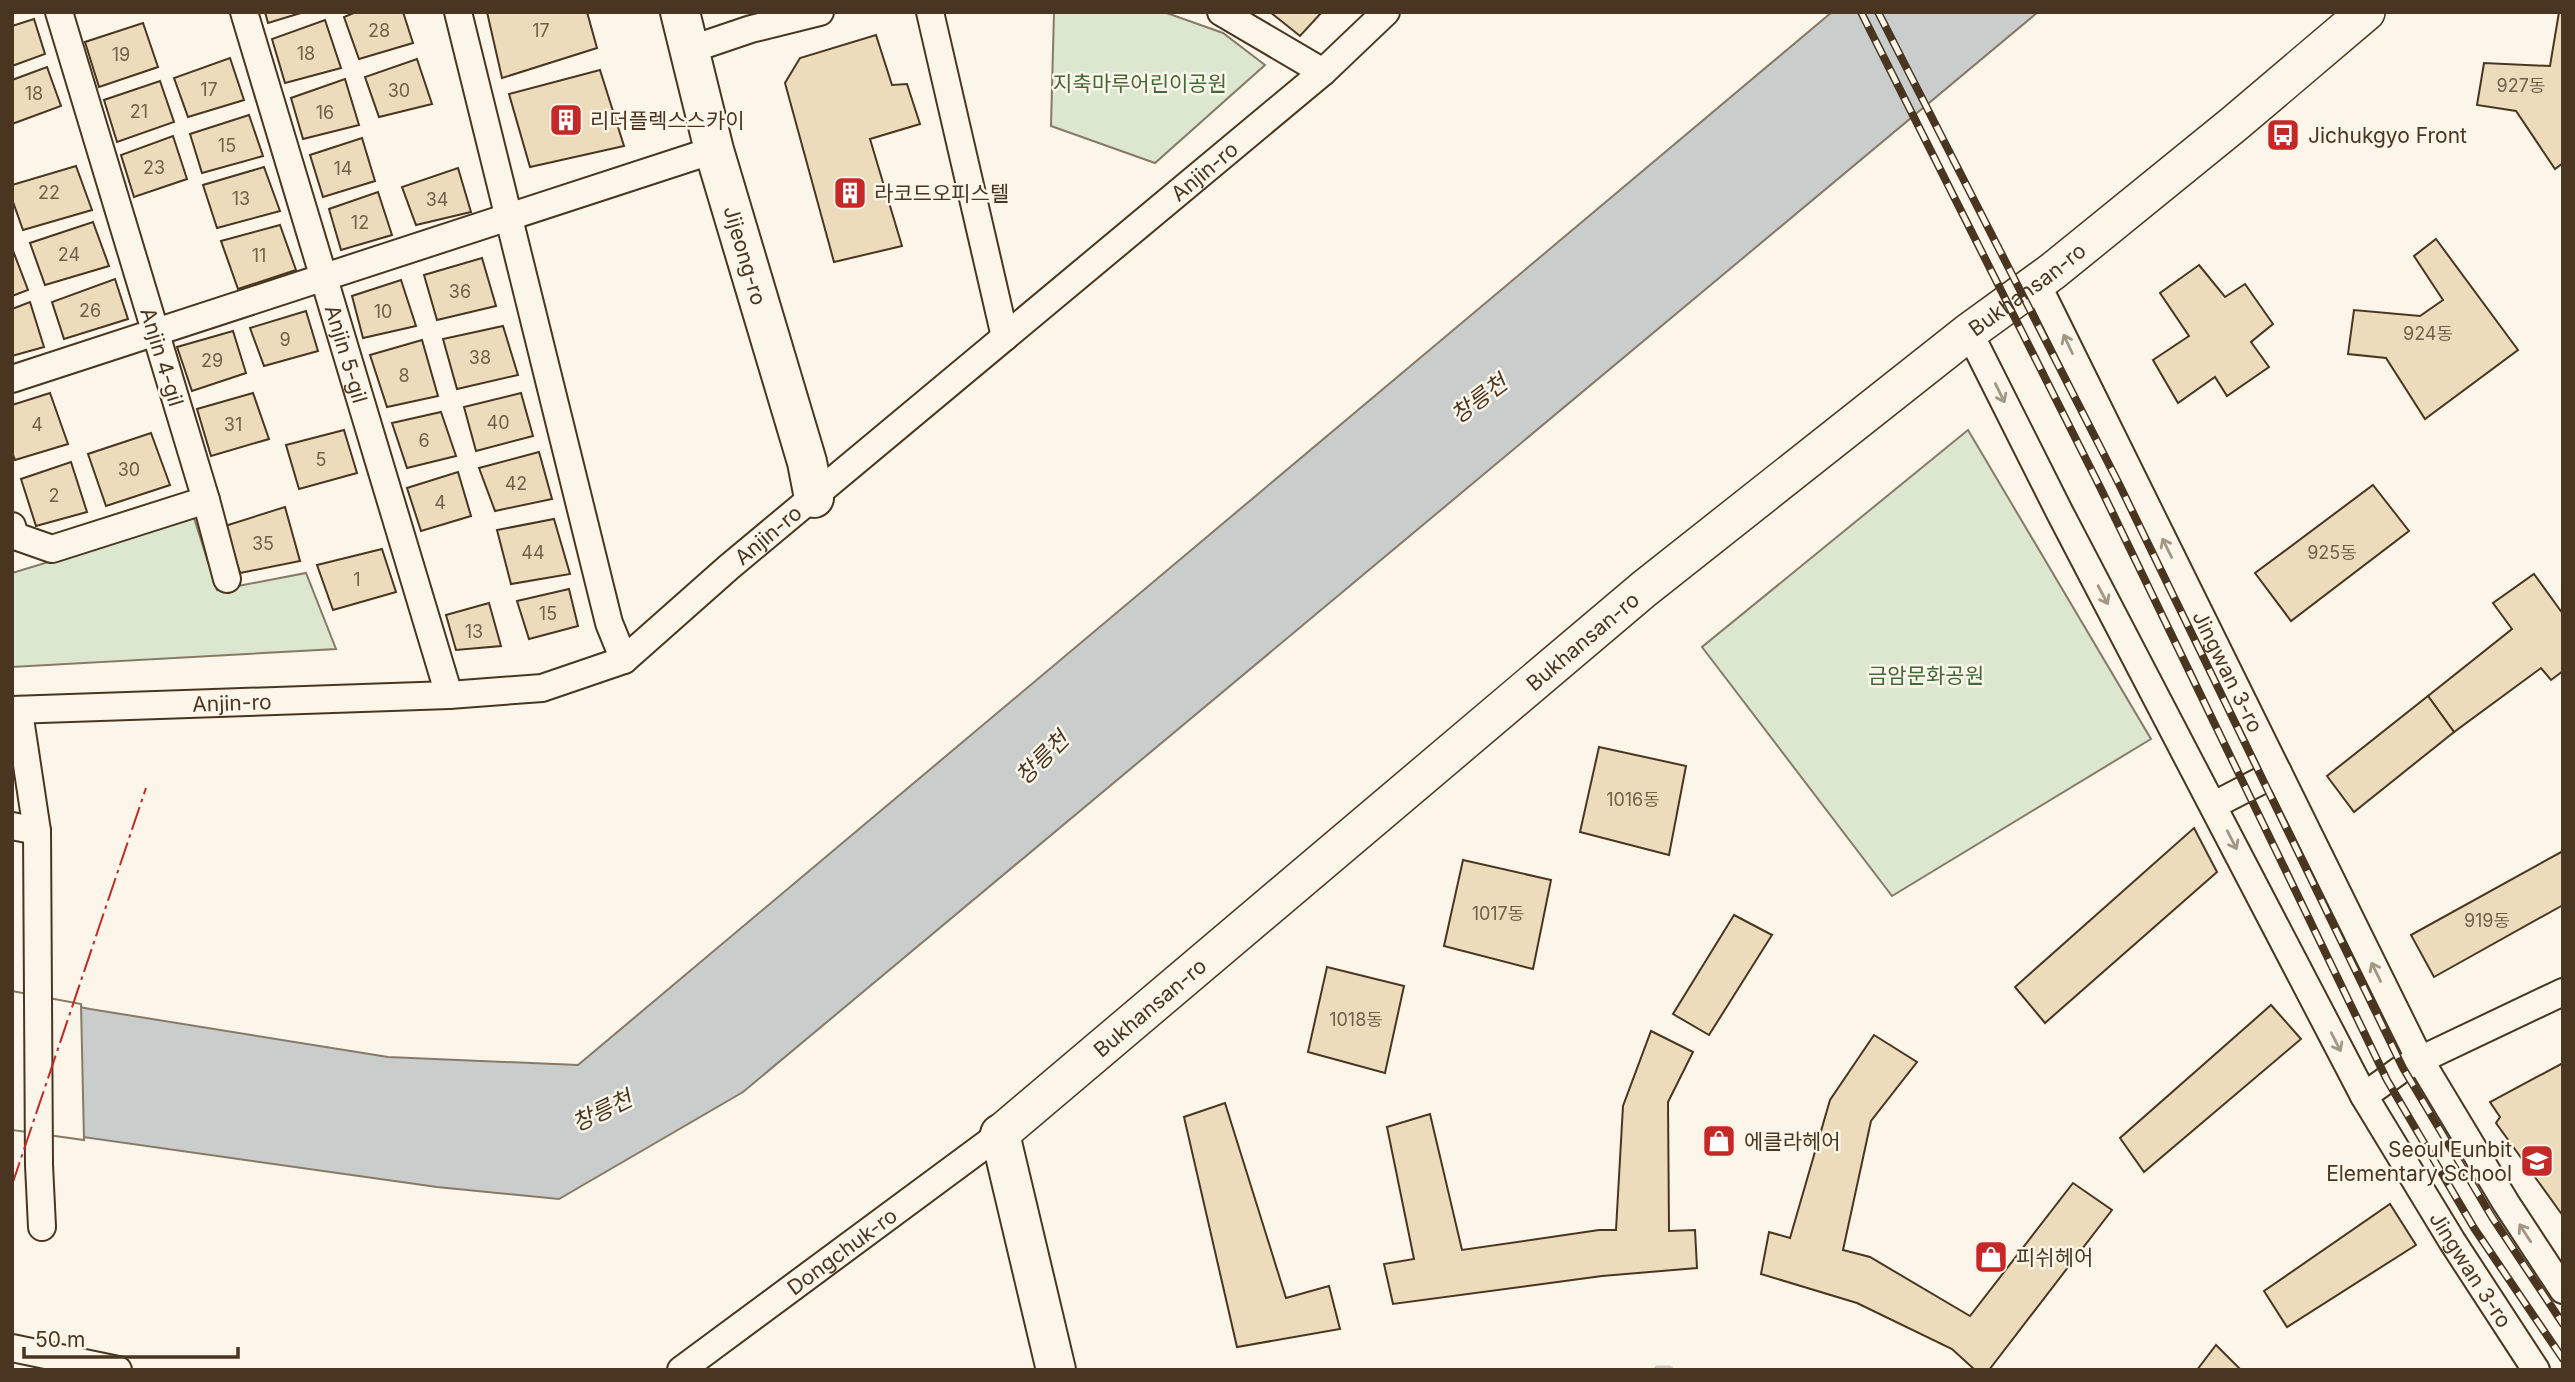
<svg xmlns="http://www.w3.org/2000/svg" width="2575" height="1382" font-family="Inter,'Noto Sans KR',sans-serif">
  <rect width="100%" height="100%" fill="#fbf6e9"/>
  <g fill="#dce7d0" stroke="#887966" stroke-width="2">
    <polygon points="1054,12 1164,12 1223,33 1265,65 1155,163 1051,126"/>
    <polygon points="1968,430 2151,739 1892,896 1702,647"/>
    <polygon points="194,518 217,590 306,573 336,649 12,667 12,573"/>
  </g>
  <polygon fill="#c9cecd" stroke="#887966" stroke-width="2" points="1832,12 2038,12 743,1092 559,1199 437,1187 12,1127 12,994 90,1009 388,1057 578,1065"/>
  <polygon fill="#fbf6e9" stroke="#887966" stroke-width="2" points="12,991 81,1004 84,1140 12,1130"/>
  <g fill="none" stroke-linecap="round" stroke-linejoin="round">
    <polyline stroke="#c9cecd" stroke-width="9" points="1658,1370 1669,1370"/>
  </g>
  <g fill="#ecdcbc" stroke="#4a3520" stroke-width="2">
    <polygon points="265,12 304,12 268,23"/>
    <polygon points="356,12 403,12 413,43 359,59 344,17"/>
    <polygon points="487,12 587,12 597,48 502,78"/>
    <polygon points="1270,12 1322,12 1300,36"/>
    <polygon points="2559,12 2563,12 2563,163 2555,169 2516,111 2477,105 2484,63 2550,66"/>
    <polygon points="34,19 45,54 12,66 12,26"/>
    <polygon points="325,20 341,68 285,83 272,39"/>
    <polygon points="143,23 158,67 99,87 85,42"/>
    <polygon points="876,35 892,85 907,84 920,124 870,139 902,246 834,262 785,83 800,58"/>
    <polygon points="230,58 244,100 188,117 174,78"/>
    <polygon points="417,59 432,104 379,117 365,77"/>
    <polygon points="47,67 61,106 12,124 12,80"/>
    <polygon points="600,70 624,146 530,167 509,94"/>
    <polygon points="345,79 359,125 303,139 291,98"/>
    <polygon points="160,81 174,122 117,142 104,100"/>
    <polygon points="249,115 263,156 202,173 190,134"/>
    <polygon points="173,136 187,179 134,197 121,155"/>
    <polygon points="362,138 375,181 323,197 310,155"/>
    <polygon points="76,166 92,210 23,230 12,199 12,185"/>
    <polygon points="264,167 280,211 217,228 203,185"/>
    <polygon points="458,168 471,212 416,225 402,187"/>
    <polygon points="378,192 392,235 341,250 329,209"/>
    <polygon points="93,222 109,266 45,285 30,243"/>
    <polygon points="280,225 296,270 238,289 221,241"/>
    <polygon points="2436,239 2518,350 2425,419 2386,358 2348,354 2354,310 2420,316 2443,300 2414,256"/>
    <polygon points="12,248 28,290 12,296"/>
    <polygon points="482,258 496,306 437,320 424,275"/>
    <polygon points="2199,265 2225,297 2245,284 2273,324 2251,342 2269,367 2227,396 2215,377 2178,403 2153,360 2189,336 2160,293"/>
    <polygon points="115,279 128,319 64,339 52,302"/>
    <polygon points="401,280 416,326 363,338 352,296"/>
    <polygon points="30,302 44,347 12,356 12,309"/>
    <polygon points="306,311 318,351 264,366 250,328"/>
    <polygon points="503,326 518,375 457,389 443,339"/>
    <polygon points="233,331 246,373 192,391 177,347"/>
    <polygon points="422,340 438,396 387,407 370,355"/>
    <polygon points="50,393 68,444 15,460 12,452 12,405"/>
    <polygon points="253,393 269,439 211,456 197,409"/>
    <polygon points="521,393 533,436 476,451 464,407"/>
    <polygon points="441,412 456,456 407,468 392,423"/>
    <polygon points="344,430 357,473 299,489 286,445"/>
    <polygon points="151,433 170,485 106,506 88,454"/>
    <polygon points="539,452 552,499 495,511 479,468"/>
    <polygon points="71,462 87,512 36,526 21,479"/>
    <polygon points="458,472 471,516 421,531 407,488"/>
    <polygon points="2373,485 2409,531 2291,621 2255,573"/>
    <polygon points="285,507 300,561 240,573 225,526"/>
    <polygon points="554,519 570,574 511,584 497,530"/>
    <polygon points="382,549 396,592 333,610 317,565"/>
    <polygon points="2534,574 2563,614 2563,671 2551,680 2541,668 2454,732 2428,696 2512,629 2493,603"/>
    <polygon points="569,589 578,626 529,639 517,601"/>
    <polygon points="489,603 501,646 456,650 446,615"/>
    <polygon points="2428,696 2454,732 2354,812 2327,776"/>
    <polygon points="1599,747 1686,766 1669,855 1580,832"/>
    <polygon points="2194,828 2217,872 2045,1023 2015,987"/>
    <polygon points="2563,851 2563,905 2434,977 2411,935"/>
    <polygon points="1463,860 1551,880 1533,969 1444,946"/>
    <polygon points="1734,915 1772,935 1709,1035 1673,1014"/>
    <polygon points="1327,967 1404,986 1385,1073 1308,1052"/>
    <polygon points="2271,1005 2301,1039 2144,1172 2120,1138"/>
    <polygon points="1651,1031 1693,1052 1668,1102 1669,1231 1695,1230 1697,1268 1602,1276 1393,1304 1384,1264 1414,1259 1387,1127 1430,1114 1462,1250 1599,1230 1616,1230 1623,1106"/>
    <polygon points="1874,1035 1917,1062 1871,1121 1843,1250 1870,1257 1970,1316 2073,1183 2112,1210 1989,1370 1975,1370 1952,1349 1857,1303 1761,1274 1769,1232 1790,1238 1830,1100"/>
    <polygon points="2563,1063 2563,1216 2496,1123 2500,1117 2490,1102"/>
    <polygon points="1225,1103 1286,1298 1329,1286 1340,1329 1237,1347 1184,1117"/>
    <polygon points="2390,1204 2416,1245 2287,1327 2264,1291"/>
    <polygon points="2216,1345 2241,1370 2197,1370"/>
  </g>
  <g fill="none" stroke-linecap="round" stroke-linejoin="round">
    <defs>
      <g id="minor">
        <path id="s1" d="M244,12L449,695"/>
        <polyline points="458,12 609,623 624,660"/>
        <polyline points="930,12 1005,337"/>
        <polyline points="1221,12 1323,72"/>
        <polyline points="689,50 751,29 820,12"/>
        <path id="s2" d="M2037,284L2420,1060L2506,1203L2563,1290"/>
        <path id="s3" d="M1969,332L2060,513L2364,1096L2452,1241L2536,1370"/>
        <polyline points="12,379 714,150"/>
        <polyline points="206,500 227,579"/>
        <polyline points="12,526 15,536 52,549 206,500 59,12"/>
        <path id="s4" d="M12,710L449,695L542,688L624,660L729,567L1323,72L1386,12"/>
        <polyline points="19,712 37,831 39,1165 42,1227"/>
        <polyline points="2214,805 2278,772"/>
        <polyline points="12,826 37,831"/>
        <polyline points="2364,1096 2403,1068 2563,992"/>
        <polyline points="12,1348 118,1370"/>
        <path id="s5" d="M681,1370L1000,1134"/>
      </g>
      <g id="secondary">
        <path id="s6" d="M1000,1134L1644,589L1969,332L2053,271L2234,124L2366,12"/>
      </g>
      <g id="primary">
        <path id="s7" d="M680,12L714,150L807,462L814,498"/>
        <polyline points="1000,1134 1056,1370"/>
      </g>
    </defs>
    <use href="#minor" stroke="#4a3520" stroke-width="30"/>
    <use href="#secondary" stroke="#4a3520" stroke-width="40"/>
    <use href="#primary" stroke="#4a3520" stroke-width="42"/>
    <use href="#minor" stroke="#fbf6e9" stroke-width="26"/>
    <use href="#secondary" stroke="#fbf6e9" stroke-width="37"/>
    <use href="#primary" stroke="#fbf6e9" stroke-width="38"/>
    <defs>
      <g id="rail">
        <polyline points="1861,12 2101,489 2387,1080 2474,1228 2563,1359"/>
        <polyline points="1878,12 2119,484 2403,1068 2492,1217 2563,1324"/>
      </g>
    </defs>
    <use href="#rail" stroke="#4a3520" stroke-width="8"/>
    <use href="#rail" stroke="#fbf6e9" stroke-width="5" stroke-dasharray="16" stroke-linecap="butt"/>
    <polyline stroke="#c62828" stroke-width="2" stroke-dasharray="24 5 3.5 5" stroke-linecap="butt" points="12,1185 146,788"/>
  </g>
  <defs><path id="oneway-shaft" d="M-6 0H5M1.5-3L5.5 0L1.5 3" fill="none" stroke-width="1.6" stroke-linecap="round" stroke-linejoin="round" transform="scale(1.75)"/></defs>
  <g stroke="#a29684">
    <use href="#oneway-shaft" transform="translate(2068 344) rotate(-115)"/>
    <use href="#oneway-shaft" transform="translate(2000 393) rotate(64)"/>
    <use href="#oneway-shaft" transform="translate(2167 548) rotate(-116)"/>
    <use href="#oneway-shaft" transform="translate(2103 595) rotate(62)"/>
    <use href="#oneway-shaft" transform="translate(2232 840) rotate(63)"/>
    <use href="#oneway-shaft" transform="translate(2376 972) rotate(-116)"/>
    <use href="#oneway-shaft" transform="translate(2336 1042) rotate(63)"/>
    <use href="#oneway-shaft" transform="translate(2525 1233) rotate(-123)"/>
  </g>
  <defs>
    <symbol id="building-square" viewBox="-11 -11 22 22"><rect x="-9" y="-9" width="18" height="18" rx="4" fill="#c62828" stroke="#fbf6e9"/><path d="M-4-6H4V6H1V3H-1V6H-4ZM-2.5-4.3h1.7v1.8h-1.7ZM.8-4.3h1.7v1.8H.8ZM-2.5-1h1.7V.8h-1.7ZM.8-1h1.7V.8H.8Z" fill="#fff"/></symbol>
    <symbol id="bus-square" viewBox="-11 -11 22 22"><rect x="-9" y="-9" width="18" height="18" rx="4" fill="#c62828" stroke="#fbf6e9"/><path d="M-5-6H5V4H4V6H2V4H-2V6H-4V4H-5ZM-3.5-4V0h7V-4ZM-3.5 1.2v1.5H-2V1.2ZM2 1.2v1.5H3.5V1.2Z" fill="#fff"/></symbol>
    <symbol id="shop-square" viewBox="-11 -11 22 22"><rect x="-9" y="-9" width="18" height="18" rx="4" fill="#c62828" stroke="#fbf6e9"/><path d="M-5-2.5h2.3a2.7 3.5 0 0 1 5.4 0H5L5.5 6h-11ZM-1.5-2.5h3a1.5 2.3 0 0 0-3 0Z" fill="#fff"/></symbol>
    <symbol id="school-square" viewBox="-11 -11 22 22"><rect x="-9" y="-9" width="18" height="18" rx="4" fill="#c62828" stroke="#fbf6e9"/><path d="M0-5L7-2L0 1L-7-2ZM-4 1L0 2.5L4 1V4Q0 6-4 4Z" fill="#fff"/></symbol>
  </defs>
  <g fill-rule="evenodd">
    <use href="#building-square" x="547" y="101" width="38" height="38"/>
    <use href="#bus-square" x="2264" y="116" width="38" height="38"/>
    <use href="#building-square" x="831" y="174" width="38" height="38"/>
    <use href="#shop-square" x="1700" y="1122" width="38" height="38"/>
    <use href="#school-square" x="2518" y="1142" width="38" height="38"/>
    <use href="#shop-square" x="1972" y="1238" width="38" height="38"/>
  </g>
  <g text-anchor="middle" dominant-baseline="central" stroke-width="5" stroke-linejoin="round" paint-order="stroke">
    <g font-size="18" fill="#725f47">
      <text x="379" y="30">28</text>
      <text x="541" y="30">17</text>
      <text x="306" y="53">18</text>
      <text x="121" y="54">19</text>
      <text x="2521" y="85">927동</text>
      <text x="209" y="89">17</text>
      <text x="399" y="90">30</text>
      <text x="34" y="93">18</text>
      <text x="139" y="111">21</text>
      <text x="325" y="112">16</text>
      <text x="227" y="145">15</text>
      <text x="154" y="167">23</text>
      <text x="343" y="168">14</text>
      <text x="49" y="192">22</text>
      <text x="241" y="198">13</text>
      <text x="437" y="199">34</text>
      <text x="360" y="222">12</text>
      <text x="69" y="254">24</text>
      <text x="259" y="255">11</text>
      <text x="460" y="291">36</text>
      <text x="90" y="310">26</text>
      <text x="383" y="311">10</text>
      <text x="2428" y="333">924동</text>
      <text x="285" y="339">9</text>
      <text x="480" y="357">38</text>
      <text x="212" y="360">29</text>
      <text x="404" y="375">8</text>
      <text x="498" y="422">40</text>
      <text x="37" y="424">4</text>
      <text x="233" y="424">31</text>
      <text x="424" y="440">6</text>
      <text x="321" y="459">5</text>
      <text x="129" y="469">30</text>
      <text x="516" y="483">42</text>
      <text x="54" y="495">2</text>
      <text x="440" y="502">4</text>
      <text x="263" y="543">35</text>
      <text x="533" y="552">44</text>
      <text x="2332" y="552">925동</text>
      <text x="357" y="579">1</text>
      <text x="548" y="613">15</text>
      <text x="474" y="631">13</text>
      <text x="1633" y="799">1016동</text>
      <text x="1498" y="913">1017동</text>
      <text x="2487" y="920">919동</text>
      <text x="1356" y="1019">1018동</text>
    </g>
    <g font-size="21" fill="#436837" stroke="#fbf6e9">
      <text x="1140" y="83">지축마루어린이공원</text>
      <text x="1926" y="675">금암문화공원</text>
    </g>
    <g font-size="21" fill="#4a3520" stroke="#fbf6e9" text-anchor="start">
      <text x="590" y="120">리더플렉스스카이</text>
      <text x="2308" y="135">Jichukgyo Front</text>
      <text x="874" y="193">라코드오피스텔</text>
      <text x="1744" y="1141">에클라헤어</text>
      <text x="2512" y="1149" text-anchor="end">Seoul Eunbit<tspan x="2512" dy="24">Elementary School</tspan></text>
      <text x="2016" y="1257">피쉬헤어</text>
    </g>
    <g font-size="21" fill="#4a3520" stroke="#fbf6e9">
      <text stroke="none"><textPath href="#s4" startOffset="1376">Anjin-ro</textPath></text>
      <text stroke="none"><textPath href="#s7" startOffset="252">Jijeong-ro</textPath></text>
      <text stroke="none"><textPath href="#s6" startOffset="1330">Bukhansan-ro</textPath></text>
      <text stroke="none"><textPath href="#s1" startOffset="357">Anjin 5-gil</textPath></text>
      <text transform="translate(162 357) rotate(73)">Anjin 4-gil</text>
      <text stroke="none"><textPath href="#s4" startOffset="808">Anjin-ro</textPath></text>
      <text stroke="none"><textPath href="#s6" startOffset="763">Bukhansan-ro</textPath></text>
      <text stroke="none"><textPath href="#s2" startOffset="432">Jingwan 3-ro</textPath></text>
      <text stroke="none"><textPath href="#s4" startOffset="220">Anjin-ro</textPath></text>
      <text stroke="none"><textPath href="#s6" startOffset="196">Bukhansan-ro</textPath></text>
      <text stroke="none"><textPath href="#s5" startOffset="200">Dongchuk-ro</textPath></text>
      <text stroke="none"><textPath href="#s3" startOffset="1064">Jingwan 3-ro</textPath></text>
    </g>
    <g font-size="23" font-style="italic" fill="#4a3520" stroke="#fbf6e9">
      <text transform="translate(1479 399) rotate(-37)">창릉천</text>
      <text transform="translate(1042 758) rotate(-45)">창릉천</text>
      <text transform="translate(602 1111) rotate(-26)">창릉천</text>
    </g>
  </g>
  <rect width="2575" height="1382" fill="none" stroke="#4a3520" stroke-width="28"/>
  <path d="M24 1347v10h214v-10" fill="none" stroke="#4a3520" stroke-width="3.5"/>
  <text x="35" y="1347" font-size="21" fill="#4a3520" stroke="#fbf6e9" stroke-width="5" paint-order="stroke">50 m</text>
</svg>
